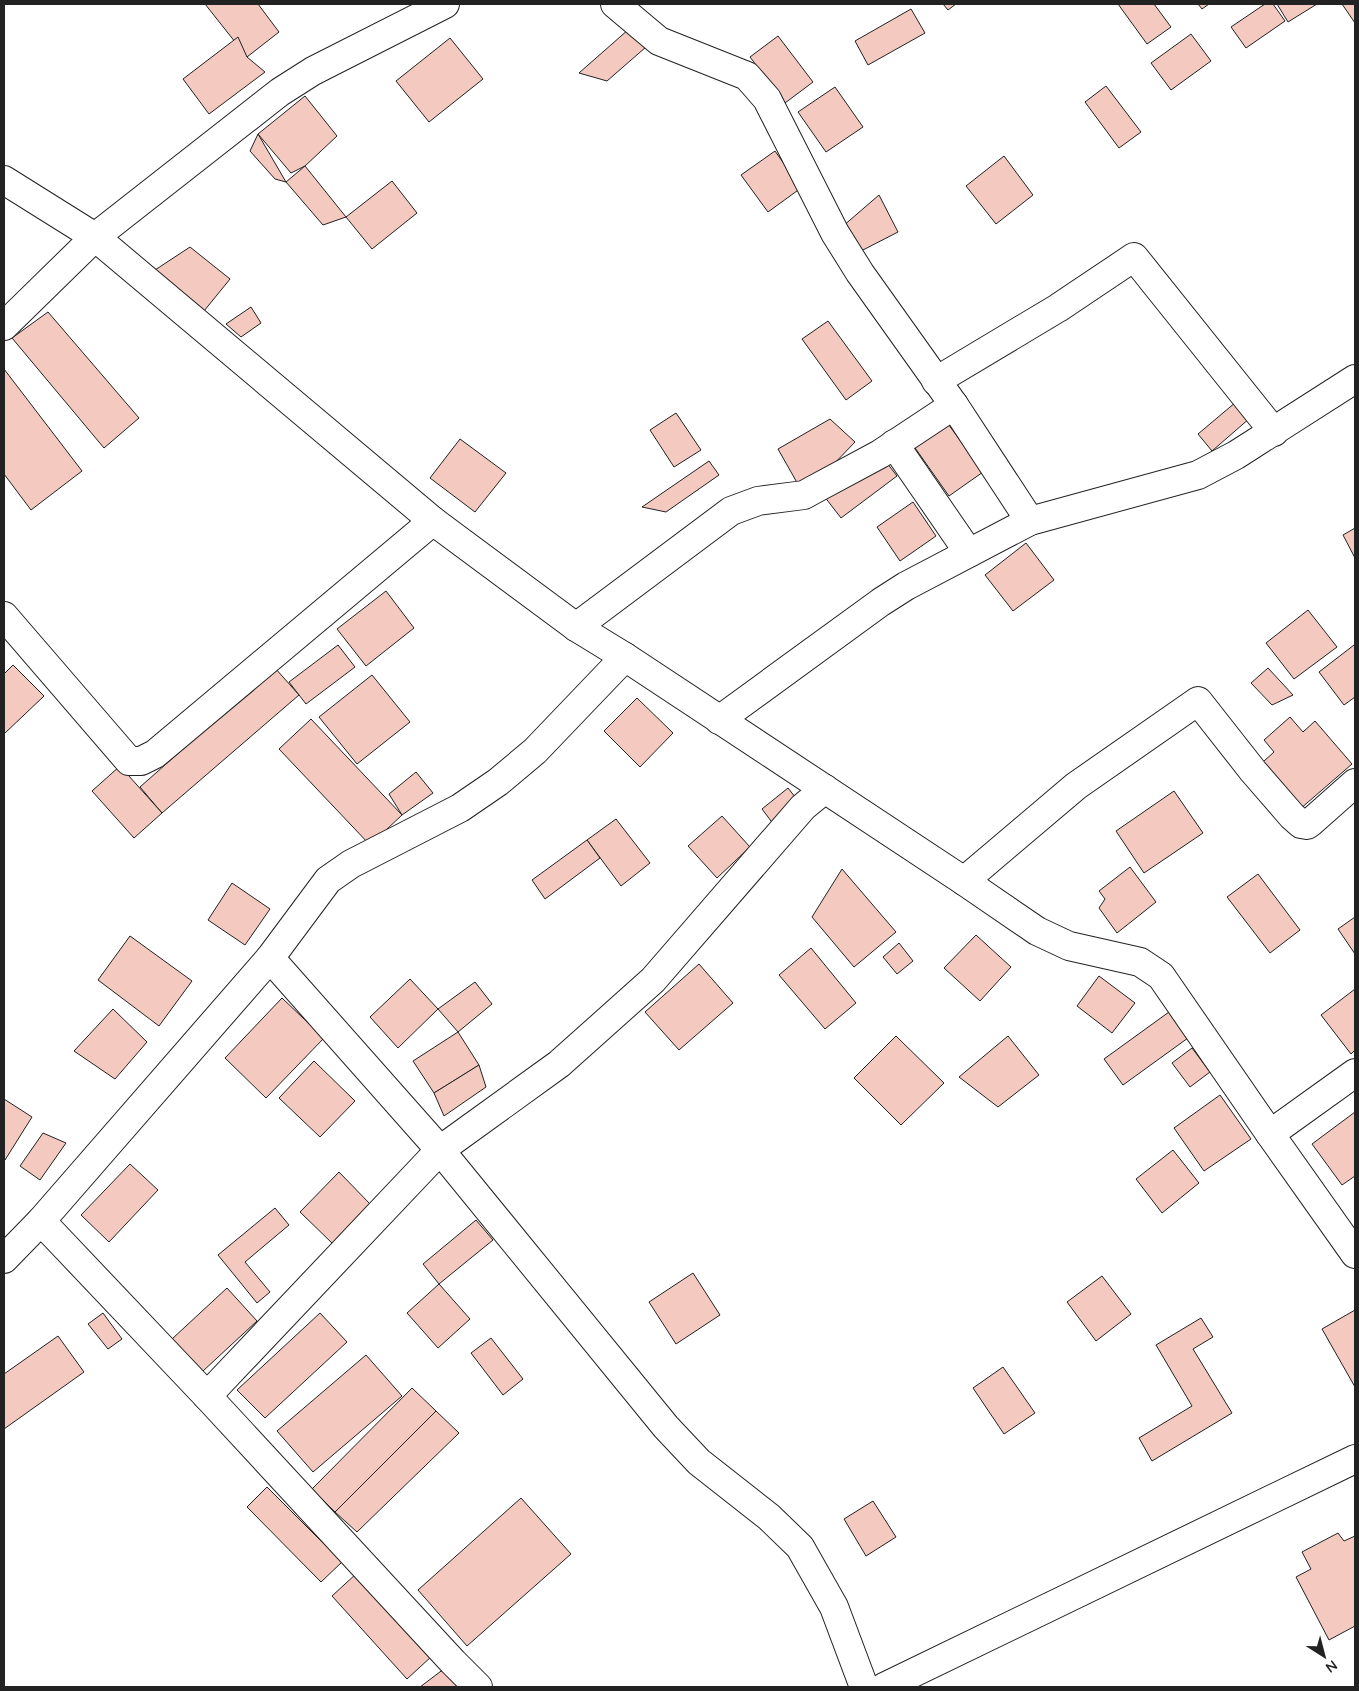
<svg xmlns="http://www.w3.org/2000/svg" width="1359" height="1691" font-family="Quicksand,sans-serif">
  <rect width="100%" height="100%" fill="#fff"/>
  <g fill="#f3c9c0" stroke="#222">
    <polygon points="205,4 258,4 279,32 247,57"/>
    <polygon points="943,4 956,4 948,10"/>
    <polygon points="1118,4 1154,4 1171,27 1147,44"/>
    <polygon points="1198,4 1209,4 1202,9"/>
    <polygon points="1265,4 1273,4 1285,21 1246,48 1231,27"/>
    <polygon points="1277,4 1317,4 1288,22"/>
    <polygon points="1342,4 1355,4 1355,23"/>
    <polygon points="911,9 925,33 868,65 855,41"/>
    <polygon points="629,29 646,47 607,81 579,73"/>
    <polygon points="1191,34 1211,61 1171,90 1151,63"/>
    <polygon points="778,36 813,82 785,103 750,57"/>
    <polygon points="238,37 247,57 265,72 209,114 183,79"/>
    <polygon points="450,38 483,79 429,122 396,81"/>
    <polygon points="1106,86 1141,132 1119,148 1085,102"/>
    <polygon points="835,87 863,127 826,152 798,112"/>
    <polygon points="305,96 337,136 305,166 291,173 258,134"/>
    <polygon points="258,134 286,182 275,179 250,151"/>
    <polygon points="775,151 801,188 768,212 741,175"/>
    <polygon points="1004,156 1033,195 996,224 966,186"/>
    <polygon points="305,166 346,217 323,225 286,182"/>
    <polygon points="392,181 417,213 372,249 346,217"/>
    <polygon points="879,195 898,232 861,251 835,233"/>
    <polygon points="190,247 230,279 204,311 155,270"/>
    <polygon points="251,307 261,323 241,337 226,324"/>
    <polygon points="48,312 139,418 104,448 12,338"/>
    <polygon points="828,321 872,381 846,400 802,339"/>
    <polygon points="4,369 82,471 31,510 4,474"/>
    <polygon points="1236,402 1250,418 1212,451 1198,434"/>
    <polygon points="676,413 701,450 674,467 650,430"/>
    <polygon points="830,419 855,442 804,495 778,449"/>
    <polygon points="946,421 983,472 949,496 913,445"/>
    <polygon points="460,439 506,473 475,512 430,478"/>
    <polygon points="880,454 897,476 841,518 824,496"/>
    <polygon points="709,461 719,475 666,512 642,507"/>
    <polygon points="913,502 936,536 900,561 877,527"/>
    <polygon points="1355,528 1355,558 1343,535"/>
    <polygon points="1026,543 1054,580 1013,611 985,575"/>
    <polygon points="386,591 414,628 366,666 337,629"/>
    <polygon points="1308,610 1337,647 1294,679 1266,643"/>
    <polygon points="338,645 355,667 306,704 289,682"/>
    <polygon points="1354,645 1355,647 1355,697 1344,705 1319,672"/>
    <polygon points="13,665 44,696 4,734 4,674"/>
    <polygon points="275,668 299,695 162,813 140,787"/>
    <polygon points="1268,668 1293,695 1272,705 1251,683"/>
    <polygon points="372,675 410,722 357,764 319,717"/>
    <polygon points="637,698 673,733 640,767 604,731"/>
    <polygon points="1290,717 1303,732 1315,721 1352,764 1292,816 1253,771 1274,752 1264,740"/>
    <polygon points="311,719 402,815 370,845 279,749"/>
    <polygon points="120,766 162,813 134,838 92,791"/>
    <polygon points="416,772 433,793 402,815 389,794"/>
    <polygon points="788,788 803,807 777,829 762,809"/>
    <polygon points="1174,791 1203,833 1144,873 1116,831"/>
    <polygon points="722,816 750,847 717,878 688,846"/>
    <polygon points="616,819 650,863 621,886 587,840"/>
    <polygon points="587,840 600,858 545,899 532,880"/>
    <polygon points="1130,867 1156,902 1117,933 1099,908 1105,899 1099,891"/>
    <polygon points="842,869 896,932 854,967 812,917"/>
    <polygon points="1258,874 1300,930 1270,953 1227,897"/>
    <polygon points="232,883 270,909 245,945 208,920"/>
    <polygon points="1355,917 1355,954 1338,929"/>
    <polygon points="976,935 1011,967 980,1001 944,968"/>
    <polygon points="130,936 192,981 159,1026 98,980"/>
    <polygon points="899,943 913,961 897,974 883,957"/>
    <polygon points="811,948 856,1003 825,1029 779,975"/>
    <polygon points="699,964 733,1003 679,1050 645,1012"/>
    <polygon points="1099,976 1135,1003 1112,1033 1077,1006"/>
    <polygon points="410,979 438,1009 398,1048 370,1017"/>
    <polygon points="475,982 492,1004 458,1032 438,1009"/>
    <polygon points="1355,989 1355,1050 1351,1054 1321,1015"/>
    <polygon points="282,998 324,1038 266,1098 225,1058"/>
    <polygon points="113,1009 147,1042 115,1079 74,1051"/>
    <polygon points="1169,1012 1188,1038 1123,1085 1104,1059"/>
    <polygon points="458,1032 479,1065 434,1093 413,1061"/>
    <polygon points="896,1036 944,1083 901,1125 854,1078"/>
    <polygon points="1008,1036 1039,1075 998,1107 959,1077"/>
    <polygon points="1192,1048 1210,1072 1190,1087 1172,1063"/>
    <polygon points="314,1061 355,1101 320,1137 279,1098"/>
    <polygon points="479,1065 486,1087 444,1116 434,1093"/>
    <polygon points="1220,1095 1251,1139 1204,1171 1174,1128"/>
    <polygon points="4,1099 32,1117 5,1160 4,1159"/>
    <polygon points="1355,1112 1355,1176 1342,1185 1312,1144"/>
    <polygon points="43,1133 66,1143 40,1180 20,1166"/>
    <polygon points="1173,1150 1199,1183 1162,1213 1136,1179"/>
    <polygon points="130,1164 158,1190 109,1242 81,1215"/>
    <polygon points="339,1172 372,1206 333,1244 300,1212"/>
    <polygon points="275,1208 289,1225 245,1262 270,1292 257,1303 218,1255"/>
    <polygon points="476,1220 493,1240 439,1284 423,1264"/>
    <polygon points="693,1273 720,1315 676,1344 649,1302"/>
    <polygon points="1102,1276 1131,1314 1096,1341 1067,1302"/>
    <polygon points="439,1284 470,1319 438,1348 407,1313"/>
    <polygon points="227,1288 257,1321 203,1371 172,1339"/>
    <polygon points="1355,1310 1355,1387 1322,1329"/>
    <polygon points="103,1313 122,1339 108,1349 88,1324"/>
    <polygon points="320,1313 347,1342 265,1418 237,1390"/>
    <polygon points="1201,1318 1213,1337 1193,1349 1232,1413 1152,1461 1139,1438 1192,1406 1156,1345"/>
    <polygon points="58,1336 84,1372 4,1429 4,1374"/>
    <polygon points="491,1338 523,1379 503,1395 471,1353"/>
    <polygon points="366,1355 402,1396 313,1472 277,1431"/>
    <polygon points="1003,1367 1035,1413 1004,1434 973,1388"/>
    <polygon points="412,1388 436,1411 335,1512 312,1489"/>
    <polygon points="436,1411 459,1433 357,1532 335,1512"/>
    <polygon points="267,1487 342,1562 321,1582 247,1507"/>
    <polygon points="521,1498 571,1554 467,1646 418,1590"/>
    <polygon points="873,1501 896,1537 866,1556 844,1519"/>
    <polygon points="1338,1533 1344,1541 1355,1536 1355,1626 1329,1640 1296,1577 1311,1569 1302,1552"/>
    <polygon points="357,1573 432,1656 407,1679 332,1596"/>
    <polygon points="453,1662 473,1687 420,1687"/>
  </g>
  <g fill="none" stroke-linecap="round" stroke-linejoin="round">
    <defs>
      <g id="street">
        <polyline points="615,4 659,41 747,76 767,99 835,233 860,273 954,405 1030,521"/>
        <polyline points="4,180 95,237 433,521 576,627 625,657 964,881 1037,931 1069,946 1140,962 1161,976 1270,1134 1355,1254"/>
        <polyline points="4,326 95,237 280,92 313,71 445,4"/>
        <polyline points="936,381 1058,308 1134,257 1274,432"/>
        <polyline points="894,444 969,553"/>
        <polyline points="4,616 129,761 141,761 155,754 433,521"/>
        <polyline points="576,627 731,511 758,501 804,495 813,490 880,454 954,405"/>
        <polyline points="719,720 881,602 906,586 1030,521 1198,475 1236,455 1355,379"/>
        <polyline points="964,881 1076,786 1198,701 1253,771 1292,816 1301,824 1307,825 1311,822 1355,783"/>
        <polyline points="270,958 440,1150 666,1427 699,1462 769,1517 800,1547 834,1607 864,1687"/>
        <polyline points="1270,1134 1355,1073"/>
        <polyline points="41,1221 207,1396 453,1662 478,1687"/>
        <polyline points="4,1259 41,1221 270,958 328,880 351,864 460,808 498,782 535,751 625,657"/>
        <polyline points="207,1396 440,1150 559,1064 653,980 803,807 825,789"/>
        <polyline points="884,1687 1355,1459"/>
      </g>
    </defs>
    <use href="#street" stroke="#222" stroke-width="30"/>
    <use href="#street" stroke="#fff" stroke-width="28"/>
  </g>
  <rect width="1359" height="1691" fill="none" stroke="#222222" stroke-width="10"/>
  <g transform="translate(1324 1656) rotate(144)" stroke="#ffffff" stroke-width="4" paint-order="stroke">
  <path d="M0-4L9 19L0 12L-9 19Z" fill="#222222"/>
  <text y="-8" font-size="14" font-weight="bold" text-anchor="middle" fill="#222222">N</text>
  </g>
</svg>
